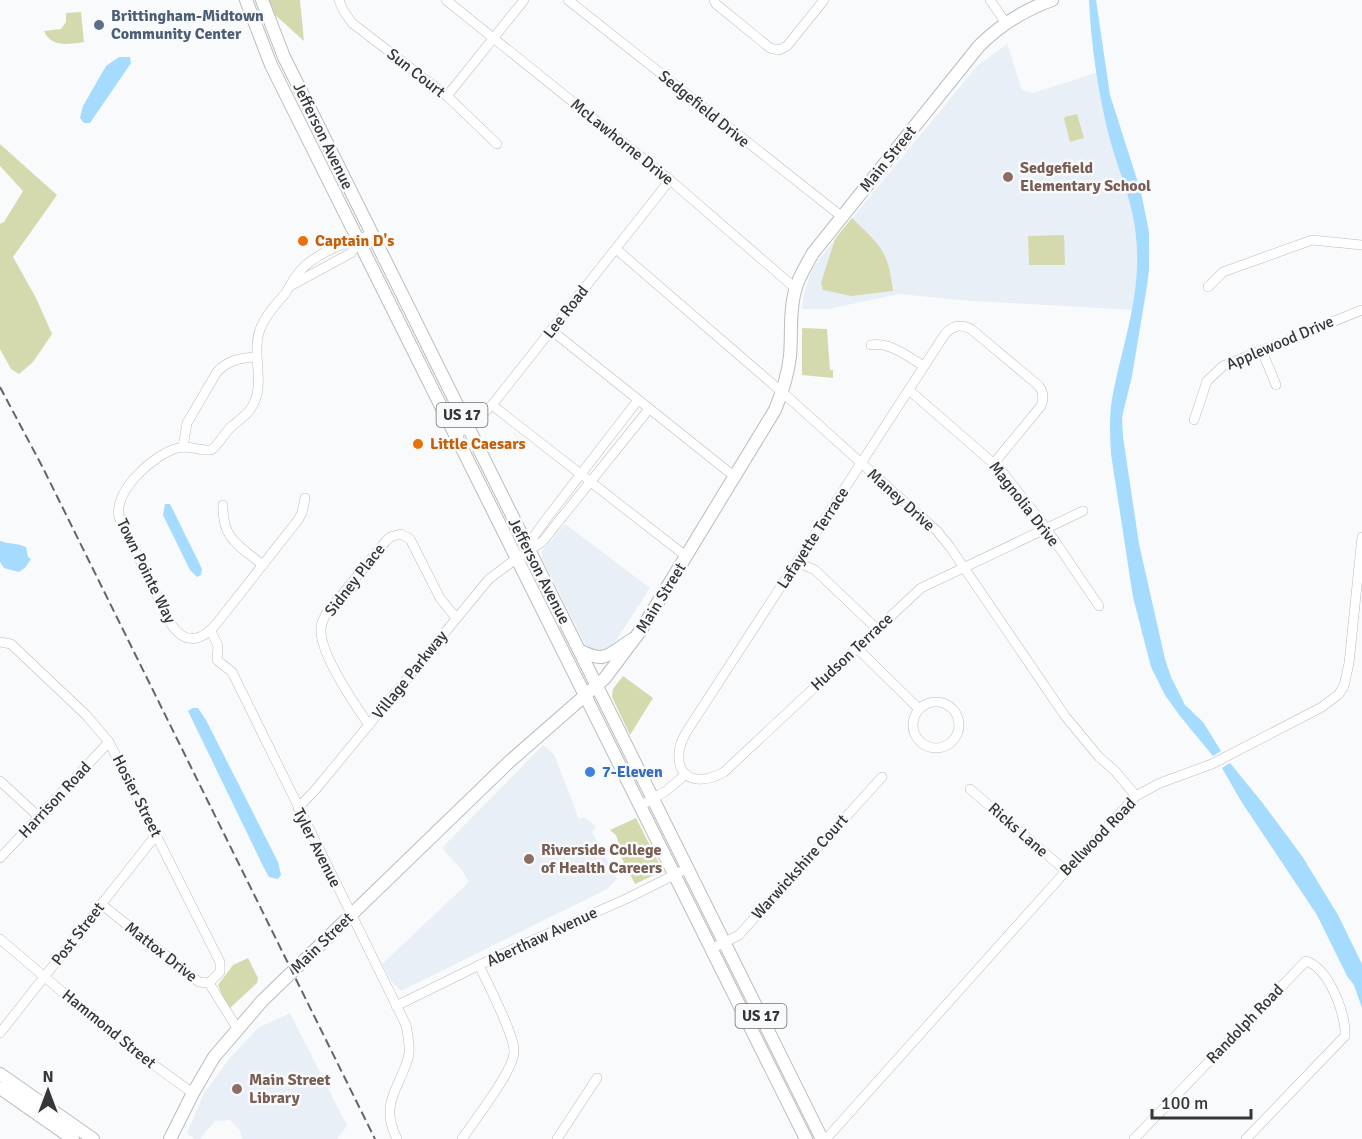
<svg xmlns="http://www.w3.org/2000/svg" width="1362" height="1139" font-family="Signika,sans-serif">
  <rect width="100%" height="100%" fill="#f9fafc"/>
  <g fill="#e8eff6">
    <polygon points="1007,44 1022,90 1033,93 1102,71 1133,190 1140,273 1133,310 959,300 899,294 828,309 802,309 803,297 812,269 835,239 977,66"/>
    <polygon points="565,524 650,588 611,648 604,653 594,652 585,644 542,558 542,551"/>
    <polygon points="543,745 554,754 579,819 584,817 596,826 592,832 617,879 607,889 401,991 392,982 382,964 469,882 462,870 442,848"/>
    <polygon points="290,1013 347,1126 337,1139 242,1139 240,1130 230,1120 215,1121 200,1139 195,1139 187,1133 204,1093 230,1058 258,1028"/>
  </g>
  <g fill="#d5daae">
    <polygon points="269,0 300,0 304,41 273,13"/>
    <path d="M81,12L84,42C69,44 51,48 44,31L61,29L66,22V13Z"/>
    <polygon points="1077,114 1084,138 1070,142 1064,119 1065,117"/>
    <polygon points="0,144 57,195 13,257 36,298 52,334 33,362 19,374 11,369 0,349 0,224 4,222 23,191 0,166"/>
    <path d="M852,218C880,246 888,249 893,291L851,296L823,290L821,283L835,239Z"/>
    <polygon points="1064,235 1065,265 1029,265 1028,236"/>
    <polygon points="802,328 827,329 830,370 833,370 833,378 802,375"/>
    <polygon points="623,676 653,698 630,735 612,697 613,689"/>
    <polygon points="636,818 663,871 635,884 617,849 620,847 616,835 610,830"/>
    <polygon points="248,958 258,978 257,983 230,1008 226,1005 218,985 233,965"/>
  </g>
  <g fill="#a4dbfe">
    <path d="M1089,0H1096L1110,95L1141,192L1149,232V269L1147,286L1132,376L1122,417L1123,437L1139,544L1165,659L1171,677L1185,705L1203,722L1221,751L1213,756L1180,716L1165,695L1151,667L1133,597L1111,454C1110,436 1109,418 1112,399C1121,350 1139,302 1137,251C1136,206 1120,177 1109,136C1098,92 1091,45 1089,0Z"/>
    <polygon points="119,57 130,57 131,63 90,123 84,123 80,118 83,106 106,66"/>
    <polygon points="165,504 170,504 172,508 202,569 201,575 197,577 190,570 163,515"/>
    <path d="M0,541C9,544 17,543 26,547L28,557L31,559L25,568L19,572L4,568L0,562Z"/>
    <polygon points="193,708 198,708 206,720 278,862 281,875 278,879 269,877 264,868 188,711"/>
    <polygon points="1230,763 1261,801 1302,856 1338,915 1362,964 1362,1008 1354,985 1347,976 1317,915 1241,801 1222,768"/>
  </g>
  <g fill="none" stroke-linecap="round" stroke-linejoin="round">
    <defs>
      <g id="minor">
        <polyline points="339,0 343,10 352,23 447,96 497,144"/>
        <polyline points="446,0 670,180 795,288"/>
        <polyline points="568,0 841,216"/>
        <polyline points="714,0 716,4 770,48 779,50 787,46 824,0"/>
        <polyline points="990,0 1006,23"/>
        <polyline points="447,96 524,0"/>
        <polyline points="616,249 790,399 937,531 950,547 1065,716 1099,757 1115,771 1136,796"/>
        <polyline points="292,285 351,253 359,241"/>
        <polyline points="1208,287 1223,272 1312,240 1362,245"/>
        <polyline points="551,330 735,477"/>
        <path d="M871,345C891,342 908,357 924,366"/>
        <polyline points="1262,351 1276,385"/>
        <polyline points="909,390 1001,470 1046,528 1099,606"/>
        <polyline points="492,405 687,557"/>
        <polyline points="1194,420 1207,381 1223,366 1362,310"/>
        <polyline points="456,435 472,424 492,405 670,180"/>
        <path d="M183,447L187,423L217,372C228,360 240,358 257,357"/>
        <path d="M994,463L1041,406C1044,399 1044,393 1039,386L971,329C961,324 953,325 945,334L687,731C683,738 679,745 679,754C677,784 705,783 724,772L921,588L1083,511"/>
        <path d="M305,498L302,513L298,520L217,623C202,641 186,646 171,624L119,517C114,490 154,454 178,448C189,445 200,451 211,450C220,444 224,433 232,426C238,421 244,417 249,411C269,386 249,355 261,327C266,315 276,304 285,294C289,288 292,281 297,275C307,260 330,249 346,243C355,239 362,239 372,234"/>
        <path d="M223,505C222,539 239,546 263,565"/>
        <polyline points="529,550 534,536 547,518 638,400"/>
        <polyline points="797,562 815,570 877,629"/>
        <path d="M211,631L218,646L217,660L232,672L406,1025C408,1035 410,1044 409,1054C402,1087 378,1101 397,1139"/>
        <polyline points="0,642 11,644 86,715 109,742 220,962 220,972 209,983"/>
        <polyline points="857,648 919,709"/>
        <circle cx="936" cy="725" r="23"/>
        <path d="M369,725C355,705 322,656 321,632C320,625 323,620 326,614L386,541L390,537L401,534L410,539L440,598L456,618"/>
        <polyline points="0,781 39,817"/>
        <polyline points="970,789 1066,871"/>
        <polyline points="640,806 666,791 686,774"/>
        <polyline points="298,808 316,789 489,579 517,558 542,542 649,409"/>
        <polyline points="0,858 109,742"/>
        <polyline points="101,904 199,982 209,983"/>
        <path d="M0,939C62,992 125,1046 193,1093"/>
        <polyline points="711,949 739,935 882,777"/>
        <polyline points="209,983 237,1028"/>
        <polyline points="396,1006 502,954 628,898 688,868"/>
        <polyline points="0,1033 156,835"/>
        <path d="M462,1139C474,1121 514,1070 514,1052C515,1035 487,983 479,965"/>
        <polyline points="557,1139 597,1078"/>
        <polyline points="826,1139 1066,871 1136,796 1160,783 1212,764 1322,707 1339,694 1344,686 1349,663 1362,537"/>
        <path d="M1134,1139L1306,961C1329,968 1346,1014 1345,1036L1246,1139"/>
      </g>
      <g id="major">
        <polyline points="246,0 271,65 806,1139"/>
        <polyline points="262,0 284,57 315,119 822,1139"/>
        <path d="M579,650C607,665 609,653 633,639"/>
        <polyline points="0,1074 93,1139"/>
        <polyline points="0,1088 73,1139"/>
        <path d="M170,1139L193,1093L214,1057L262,1001L509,762L605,678L641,630L775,410C782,393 788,375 790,356C792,334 789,312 795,291C798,277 806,266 813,253L979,46C1000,25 1024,10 1052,0"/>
      </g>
    </defs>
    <use href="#minor" stroke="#bbbcbd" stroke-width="10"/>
    <use href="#major" stroke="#bbbcbd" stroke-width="14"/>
    <use href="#minor" stroke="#fff" stroke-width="9"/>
    <use href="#major" stroke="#fff" stroke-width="12"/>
    <polyline stroke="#646565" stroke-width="2" stroke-dasharray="9 4.5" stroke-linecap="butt" points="0,387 43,468 375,1139"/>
  </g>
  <circle fill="#5c6f8a" stroke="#f9fafc" stroke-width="2" cx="99" cy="25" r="6"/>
  <g fill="#8d6e63" stroke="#f9fafc" stroke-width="2">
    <circle cx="1008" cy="177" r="6"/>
    <circle cx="529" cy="859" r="6"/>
    <circle cx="237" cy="1089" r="6"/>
  </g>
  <g fill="#e8710a" stroke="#f9fafc" stroke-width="2">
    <circle cx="303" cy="241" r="6"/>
    <circle cx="418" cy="444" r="6"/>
  </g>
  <circle fill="#3f7fe0" stroke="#f9fafc" stroke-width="2" cx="590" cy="772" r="6"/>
  <g text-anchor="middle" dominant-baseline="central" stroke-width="5" stroke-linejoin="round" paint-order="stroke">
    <g fill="#f9fafc" stroke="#707171" stroke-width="1.5">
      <rect x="436.5" y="403" width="51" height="24" rx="4.5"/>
      <rect x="735.5" y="1004" width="51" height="24" rx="4.5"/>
    </g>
    <g font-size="15" font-weight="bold" fill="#353636">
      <text x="462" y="415">US 17</text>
      <text x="761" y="1016">US 17</text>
    </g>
    <g font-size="16" font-weight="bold" fill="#4e5e75" stroke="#f9fafc" text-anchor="start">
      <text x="111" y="16">Brittingham-Midtown<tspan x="111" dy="18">Community Center</tspan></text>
    </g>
    <g font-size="16" fill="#353636" stroke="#f9fafc">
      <text transform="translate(416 73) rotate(38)">Sun Court</text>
      <text transform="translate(704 109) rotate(39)">Sedgefield Drive</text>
      <text transform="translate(323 136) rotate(64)">Jefferson Avenue</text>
      <text transform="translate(622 142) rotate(39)">McLawhorne Drive</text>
      <text transform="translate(888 159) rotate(-51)">Main Street</text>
      <text transform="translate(566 312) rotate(-52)">Lee Road</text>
      <text transform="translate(1280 343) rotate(-23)">Applewood Drive</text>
      <text transform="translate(901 500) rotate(42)">Maney Drive</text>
      <text transform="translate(1024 504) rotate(52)">Magnolia Drive</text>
      <text transform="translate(813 538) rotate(-57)">Lafayette Terrace</text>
      <text transform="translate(146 571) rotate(64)">Town Pointe Way</text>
      <text transform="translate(539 571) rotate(63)">Jefferson Avenue</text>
      <text transform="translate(355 580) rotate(-52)">Sidney Place</text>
      <text transform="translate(661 598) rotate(-58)">Main Street</text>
      <text transform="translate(852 652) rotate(-43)">Hudson Terrace</text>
      <text transform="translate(410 675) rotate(-51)">Village Parkway</text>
      <text transform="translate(137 796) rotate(63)">Hosier Street</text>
      <text transform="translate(55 800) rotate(-47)">Harrison Road</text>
      <text transform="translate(1018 830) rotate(41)">Ricks Lane</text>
      <text transform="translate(1098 837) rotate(-46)">Bellwood Road</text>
      <text transform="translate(317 848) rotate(63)">Tyler Avenue</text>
      <text transform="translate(800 867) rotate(-48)">Warwickshire Court</text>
      <text transform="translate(78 934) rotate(-52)">Post Street</text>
      <text transform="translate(542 937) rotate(-25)">Aberthaw Avenue</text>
      <text transform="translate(322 943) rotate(-44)">Main Street</text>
      <text transform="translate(161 952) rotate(38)">Mattox Drive</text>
      <text transform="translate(1245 1024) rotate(-46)">Randolph Road</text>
      <text transform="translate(109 1029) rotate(39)">Hammond Street</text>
    </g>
    <g font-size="16" font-weight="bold" fill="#785e54" stroke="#f9fafc" text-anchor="start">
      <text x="1020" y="168">Sedgefield<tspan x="1020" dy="18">Elementary School</tspan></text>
      <text x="541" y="850">Riverside College<tspan x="541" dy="18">of Health Careers</tspan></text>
      <text x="249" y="1080">Main Street<tspan x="249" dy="18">Library</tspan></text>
    </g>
    <g font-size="16" font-weight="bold" fill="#c56008" stroke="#f9fafc" text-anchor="start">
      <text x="315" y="241">Captain D's</text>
      <text x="430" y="444">Little Caesars</text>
    </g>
    <g font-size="16" font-weight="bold" fill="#366cbe" stroke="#f9fafc" text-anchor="start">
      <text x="602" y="772">7-Eleven</text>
    </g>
  </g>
  <g transform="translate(48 1091)" stroke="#f9fafc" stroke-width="4.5" paint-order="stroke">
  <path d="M0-4.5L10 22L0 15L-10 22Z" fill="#353636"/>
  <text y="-9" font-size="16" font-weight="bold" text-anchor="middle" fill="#353636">N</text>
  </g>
  <path d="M1152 1109v9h99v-9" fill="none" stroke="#353636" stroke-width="3"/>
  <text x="1161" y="1109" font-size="18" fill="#353636" stroke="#f9fafc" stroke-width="4.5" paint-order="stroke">100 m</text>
</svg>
